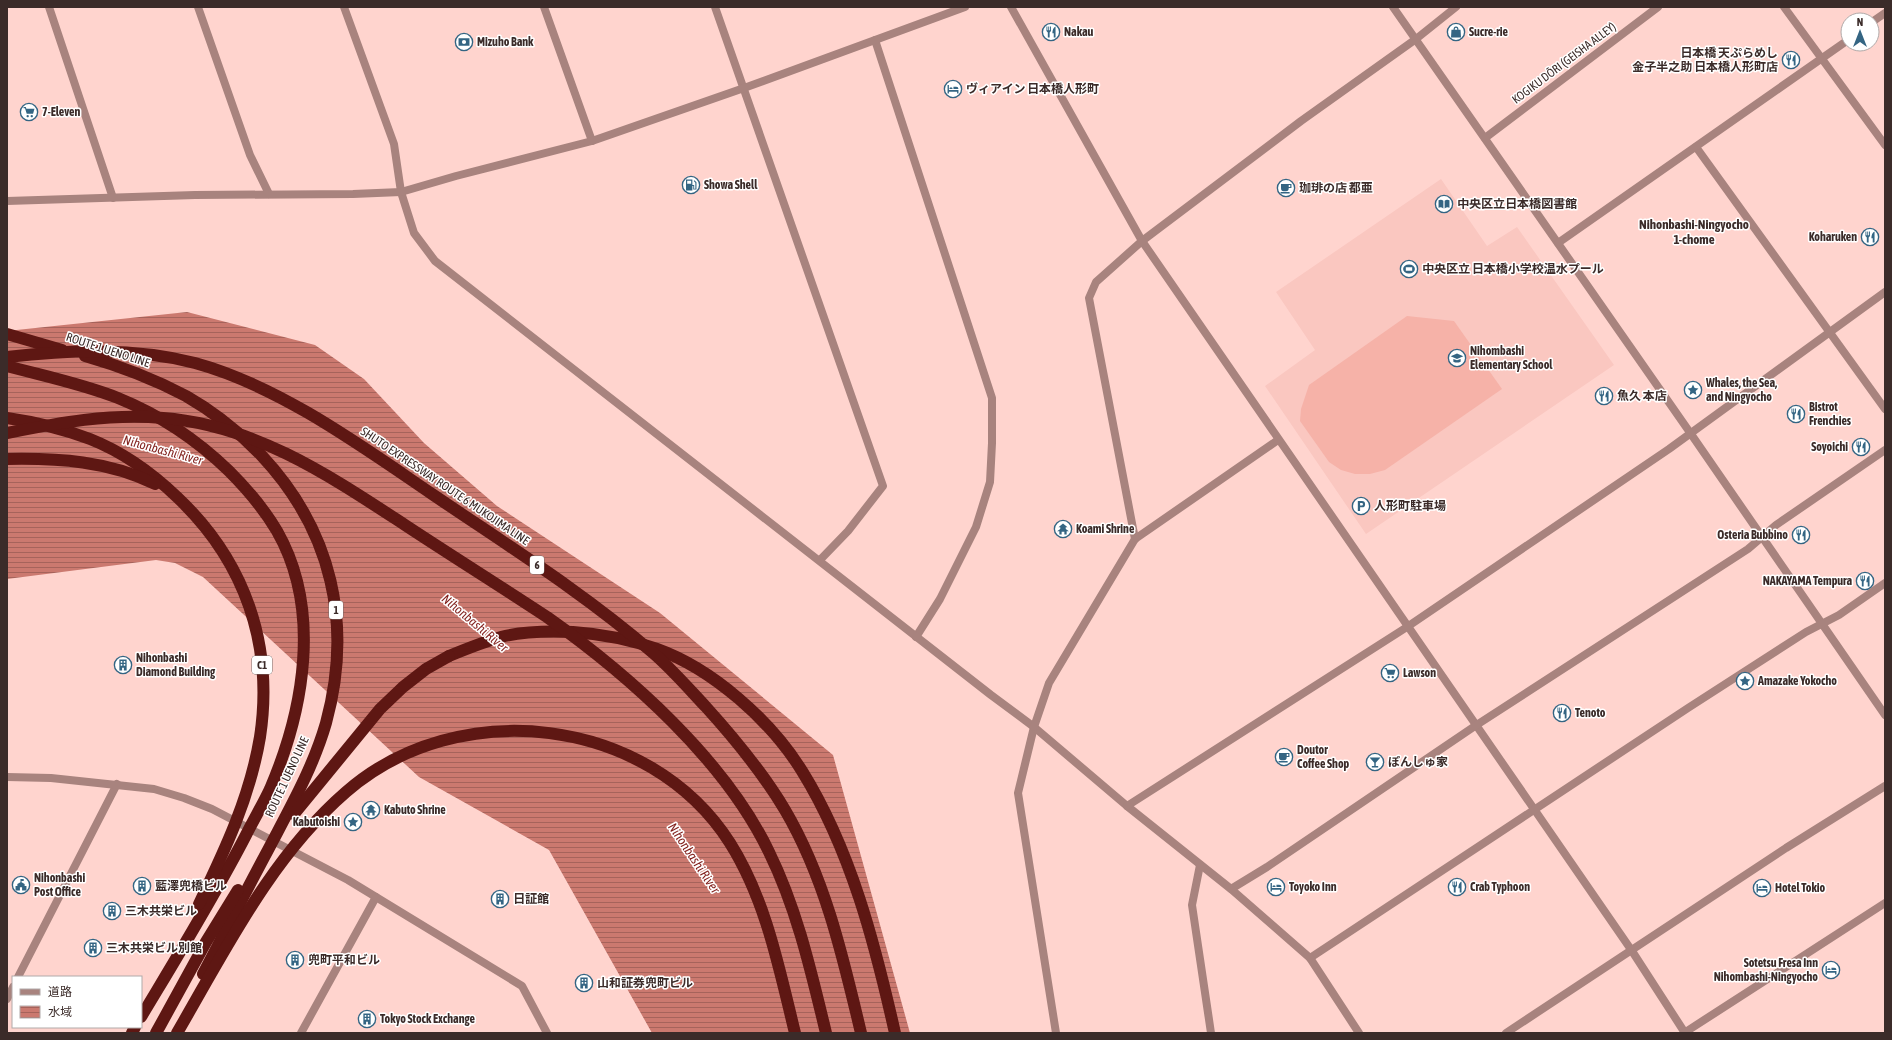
<svg xmlns="http://www.w3.org/2000/svg" width="1892" height="1040" font-family="'Asap Condensed','Noto Sans JP',sans-serif">
  <defs>
    <pattern id="water-rules" width="6" height="5" patternUnits="userSpaceOnUse"><rect width="6" height="5" fill="#cb796f"/><path d="M0 2.5h6" fill="none" stroke="#a6635b"/></pattern>
  </defs>
  <rect width="100%" height="100%" fill="#ffd4ce"/>
  <polygon fill="#fac7c0" points="1441,179 1487,246 1517,227 1614,365 1366,534 1265,386 1315,350 1276,292"/>
  <polygon fill="#f6b2a8" points="1407,316 1454,321 1502,389 1385,470 1370,474 1355,474 1341,470 1329,462 1300,421 1301,409 1309,385"/>
  <polygon fill="url(#water-rules)" points="187,312 315,345 364,379 424,443 497,506 660,613 833,755 910,1033 652,1033 549,850 419,777 203,577 175,563 156,560 7,579 7,331"/>
  <g fill="none" stroke-linecap="round" stroke-linejoin="round">
    <polyline stroke="#a8837e" stroke-width="8" points="1485,138 1658,7"/>
    <g stroke="#a8837e" stroke-width="8">
      <polyline points="49,7 113,198"/>
      <polyline points="198,7 250,155 269,194"/>
      <polyline points="344,7 394,144 401,192"/>
      <polyline points="544,7 592,141"/>
      <polyline points="715,7 883,486 848,531 820,560"/>
      <polyline points="1011,7 1142,241 1632,951 1685,1033"/>
      <polyline points="1393,7 1691,434 1885,715"/>
      <polyline points="1784,7 1885,145"/>
      <polyline points="1872,22 1885,13"/>
      <polyline points="875,40 992,398 992,443 990,482 976,527 940,599 916,637"/>
      <polyline points="1696,147 1885,409"/>
      <polyline points="1142,241 1301,121 1416,39 1456,7"/>
      <polyline points="1558,243 1848,40"/>
      <polyline points="1034,727 1018,793 1056,1033"/>
      <polyline points="1200,865 1192,905 1211,1033"/>
      <polyline points="1231,889 1267,867 1475,726 1748,549 1776,525 1885,450"/>
      <polyline points="1310,958 1688,708 1806,632 1839,615 1885,583"/>
      <polyline points="18,977 117,784"/>
      <polyline points="7,999 13,987"/>
      <polyline points="301,1033 376,897"/>
      <polyline points="1506,1033 1786,848 1885,786"/>
      <polyline points="1684,1033 1885,903"/>
    </g>
    <g stroke="#a8837e" stroke-width="8">
      <polyline points="401,192 414,233 435,261 991,695 1034,727 1127,806 1231,889 1310,958 1359,1033"/>
      <polyline points="7,201 195,195 353,194 401,192 456,176 592,141 744,88 965,7"/>
      <polyline points="1135,539 1089,298 1096,282 1142,241"/>
      <polyline points="1034,727 1049,683 1135,539 1278,440"/>
      <polyline points="7,777 51,778 154,789 184,798 212,809 348,880 522,986 547,1033"/>
      <polyline points="1127,806 1407,627 1669,449 1885,292"/>
    </g>
    <g stroke="#5e1713" stroke-width="12">
      <path d="M449,656C466,649 483,642 501,637C524,631 550,631 573,632C602,634 629,639 657,649C713,669 771,721 802,771C851,850 875,944 895,1033"/>
      <polyline points="132,1033 135,1027"/>
    </g>
    <g stroke="#5e1713" stroke-width="12">
      <polyline points="7,334 62,350"/>
      <path d="M85,356C120,366 154,379 186,396C214,412 240,433 262,456C332,531 353,624 326,723C313,768 290,808 268,850C246,891 225,932 203,974"/>
      <path d="M7,357C69,350 134,347 195,363C279,386 360,445 432,494C507,545 584,593 652,652C672,669 689,689 706,707C735,739 763,773 785,810C825,878 843,957 861,1033"/>
      <path d="M7,366C44,376 83,384 118,398C160,415 197,440 229,471C247,489 264,509 277,531C322,610 304,710 270,789C263,804 254,819 246,835C214,897 177,957 141,1017"/>
      <path d="M7,418C35,422 64,429 90,439C123,452 152,473 177,497C245,561 274,645 260,737C250,797 225,850 199,904"/>
      <path d="M7,433C58,423 110,413 163,418C255,425 330,476 405,525C452,556 500,586 547,617C629,675 725,760 769,852C797,909 811,971 826,1033"/>
      <path d="M7,459C58,458 109,461 155,484"/>
      <polyline points="294,814 380,709 403,687 426,669 449,656"/>
      <polyline points="156,1033 206,942 238,890"/>
      <path d="M177,1033C226,949 271,857 346,792C458,694 649,716 730,843C766,900 779,968 795,1033"/>
    </g>
  </g>
  <defs>
    <symbol id="restaurant-ring" viewBox="-11 -11 22 22"><circle r="9.5" fill="#fff" stroke="#346583" stroke-width="1.5"/><path d="M-5-6h1v4h1v-4h1v4h1v-4h1v5L-1.5 .5V6h-2V.5L-5-1ZM5-6V6H3V1.5H1.5Q1.5-4 5-6Z" fill="#346583"/></symbol>
    <symbol id="shop-ring" viewBox="-11 -11 22 22"><circle r="9.5" fill="#fff" stroke="#346583" stroke-width="1.5"/><path d="M-5-2.5h2.3a2.7 3.5 0 0 1 5.4 0H5L5.5 6h-11ZM-1.5-2.5h3a1.5 2.3 0 0 0-3 0Z" fill="#346583"/></symbol>
    <symbol id="bank-ring" viewBox="-11 -11 22 22"><circle r="9.5" fill="#fff" stroke="#346583" stroke-width="1.5"/><path d="M-6-4H6V4H-6ZM0-2.3a2.3 2.3 0 1 0 0 4.6a2.3 2.3 0 1 0 0-4.6Z" fill="#346583"/></symbol>
    <symbol id="hotel-ring" viewBox="-11 -11 22 22"><circle r="9.5" fill="#fff" stroke="#346583" stroke-width="1.5"/><path d="M-6-4.5h1.5V1H6V5H4.5V3h-9V5H-6ZM-4 0a1.8 1.8 0 1 1 3.6 0ZM.5 0V-2.5h3Q6-2.5 6 0Z" fill="#346583"/></symbol>
    <symbol id="supermarket-ring" viewBox="-11 -11 22 22"><circle r="9.5" fill="#fff" stroke="#346583" stroke-width="1.5"/><path d="M-6-5.5h2.5l.6 2H6L4.5 2H-2.5L-4.4-4H-6ZM-1.5 3.2a1.3 1.3 0 1 0 .1 0ZM3 3.2a1.3 1.3 0 1 0 .1 0Z" fill="#346583"/></symbol>
    <symbol id="fuel-ring" viewBox="-11 -11 22 22"><circle r="9.5" fill="#fff" stroke="#346583" stroke-width="1.5"/><path d="M-5.5-6h7V0h2V4h1.3V-2.5L3-4.5l.8-.8L6-3V5H2.5V1h-1V6h-7ZM-4.2-4.7v3.2H.2V-4.7Z" fill="#346583"/></symbol>
    <symbol id="cafe-ring" viewBox="-11 -11 22 22"><circle r="9.5" fill="#fff" stroke="#346583" stroke-width="1.5"/><path d="M-5.5-4.5H6V0H3Q3 3.5 0 3.5H-2.5Q-5.5 3.5-5.5 0ZM3-3.2v2h1.7v-2ZM-6 4.5H4V6H-6Z" fill="#346583"/></symbol>
    <symbol id="library-ring" viewBox="-11 -11 22 22"><circle r="9.5" fill="#fff" stroke="#346583" stroke-width="1.5"/><path d="M-6-4Q-3-5.5-.7-3.5V5Q-3 3-6 4ZM6-4Q3-5.5 .7-3.5V5Q3 3 6 4Z" fill="#346583"/></symbol>
    <symbol id="stadium-ring" viewBox="-11 -11 22 22"><circle r="9.5" fill="#fff" stroke="#346583" stroke-width="1.5"/><path d="M0-5a6.5 5 0 1 0 0 10a6.5 5 0 1 0 0-10ZM-3.5-1.8h7v3.6h-7Z" fill="#346583"/></symbol>
    <symbol id="school-ring" viewBox="-11 -11 22 22"><circle r="9.5" fill="#fff" stroke="#346583" stroke-width="1.5"/><path d="M0-5L7-2L0 1L-7-2ZM-4 1L0 2.5L4 1V4Q0 6-4 4Z" fill="#346583"/></symbol>
    <symbol id="sight-ring" viewBox="-11 -11 22 22"><circle r="9.5" fill="#fff" stroke="#346583" stroke-width="1.5"/><path d="M0-6L1.8-2.2L6-1.7L2.9 1.2L3.7 5.4L0 3.3L-3.7 5.4L-2.9 1.2L-6-1.7L-1.8-2.2Z" fill="#346583"/></symbol>
    <symbol id="parking-ring" viewBox="-11 -11 22 22"><circle r="9.5" fill="#fff" stroke="#346583" stroke-width="1.5"/><path d="M-3.5-5.5H1a3.5 3.5 0 0 1 0 7H-1V5.5H-3.5ZM-1-3.4V-.6H.8a1.4 1.4 0 0 0 0-2.8Z" fill="#346583"/></symbol>
    <symbol id="temple-ring" viewBox="-11 -11 22 22"><circle r="9.5" fill="#fff" stroke="#346583" stroke-width="1.5"/><path d="M0-6L5-2H3V0L6.5 2.5H4V6H1.5V3h-3V6H-4V2.5H-6.5L-3 0V-2H-5Z" fill="#346583"/></symbol>
    <symbol id="building-ring" viewBox="-11 -11 22 22"><circle r="9.5" fill="#fff" stroke="#346583" stroke-width="1.5"/><path d="M-4-6H4V6H1V3H-1V6H-4ZM-2.5-4.3h1.7v1.8h-1.7ZM.8-4.3h1.7v1.8H.8ZM-2.5-1h1.7V.8h-1.7ZM.8-1h1.7V.8H.8Z" fill="#346583"/></symbol>
    <symbol id="bar-ring" viewBox="-11 -11 22 22"><circle r="9.5" fill="#fff" stroke="#346583" stroke-width="1.5"/><path d="M-6-5H6L.8 .8V4.5H3.5V6h-7V4.5H-.8V.8Z" fill="#346583"/></symbol>
    <symbol id="civic-ring" viewBox="-11 -11 22 22"><circle r="9.5" fill="#fff" stroke="#346583" stroke-width="1.5"/><path d="M-.6-6.5H3V-4.5H.6V-3L4-1V1h2V6H-6V1h2V-1L-.6-3ZM-1.2 2.5V6h2.4V2.5Z" fill="#346583"/></symbol>
  </defs>
  <g fill-rule="evenodd">
    <use href="#restaurant-ring" x="1041" y="22" width="20" height="20"/>
    <use href="#shop-ring" x="1446" y="22" width="20" height="20"/>
    <use href="#bank-ring" x="454" y="32" width="20" height="20"/>
    <use href="#restaurant-ring" x="1781" y="50" width="20" height="20"/>
    <use href="#hotel-ring" x="943" y="79" width="20" height="20"/>
    <use href="#supermarket-ring" x="19" y="102" width="20" height="20"/>
    <use href="#fuel-ring" x="681" y="175" width="20" height="20"/>
    <use href="#cafe-ring" x="1276" y="178" width="20" height="20"/>
    <use href="#library-ring" x="1434" y="194" width="20" height="20"/>
    <use href="#restaurant-ring" x="1860" y="227" width="20" height="20"/>
    <use href="#stadium-ring" x="1399" y="259" width="20" height="20"/>
    <use href="#school-ring" x="1447" y="348" width="20" height="20"/>
    <use href="#sight-ring" x="1683" y="380" width="20" height="20"/>
    <use href="#restaurant-ring" x="1594" y="386" width="20" height="20"/>
    <use href="#restaurant-ring" x="1786" y="404" width="20" height="20"/>
    <use href="#restaurant-ring" x="1851" y="437" width="20" height="20"/>
    <use href="#parking-ring" x="1351" y="496" width="20" height="20"/>
    <use href="#temple-ring" x="1053" y="519" width="20" height="20"/>
    <use href="#restaurant-ring" x="1791" y="525" width="20" height="20"/>
    <use href="#restaurant-ring" x="1855" y="571" width="20" height="20"/>
    <use href="#building-ring" x="113" y="655" width="20" height="20"/>
    <use href="#supermarket-ring" x="1380" y="663" width="20" height="20"/>
    <use href="#sight-ring" x="1735" y="671" width="20" height="20"/>
    <use href="#restaurant-ring" x="1552" y="703" width="20" height="20"/>
    <use href="#cafe-ring" x="1274" y="747" width="20" height="20"/>
    <use href="#bar-ring" x="1365" y="752" width="20" height="20"/>
    <use href="#temple-ring" x="361" y="800" width="20" height="20"/>
    <use href="#sight-ring" x="343" y="812" width="20" height="20"/>
    <use href="#civic-ring" x="11" y="875" width="20" height="20"/>
    <use href="#building-ring" x="132" y="876" width="20" height="20"/>
    <use href="#hotel-ring" x="1266" y="877" width="20" height="20"/>
    <use href="#restaurant-ring" x="1447" y="877" width="20" height="20"/>
    <use href="#hotel-ring" x="1752" y="878" width="20" height="20"/>
    <use href="#building-ring" x="490" y="889" width="20" height="20"/>
    <use href="#building-ring" x="102" y="901" width="20" height="20"/>
    <use href="#building-ring" x="83" y="938" width="20" height="20"/>
    <use href="#building-ring" x="285" y="950" width="20" height="20"/>
    <use href="#hotel-ring" x="1821" y="960" width="20" height="20"/>
    <use href="#building-ring" x="574" y="973" width="20" height="20"/>
    <use href="#building-ring" x="357" y="1009" width="20" height="20"/>
  </g>
  <g text-anchor="middle" dominant-baseline="central" stroke-width="3" stroke-linejoin="round" paint-order="stroke">
    <g fill="#fff" stroke="#766b69" stroke-width="1">
      <rect x="530" y="556" width="14" height="18" rx="3"/>
      <rect x="329" y="601" width="14" height="18" rx="3"/>
      <rect x="252" y="656" width="20" height="18" rx="3"/>
    </g>
    <g font-size="11" font-weight="bold" fill="#3b2b29">
      <text x="537" y="565">6</text>
      <text x="336" y="610">1</text>
      <text x="262" y="665">C1</text>
    </g>
    <g font-size="12" font-weight="bold" fill="#3b2b29" stroke="#fff" text-anchor="start">
      <text x="1064" y="32">Nakau</text>
      <text x="1469" y="32">Sucre-rie</text>
      <text x="477" y="42">Mizuho Bank</text>
      <text x="1778" y="53" text-anchor="end">日本橋 天ぷらめし<tspan x="1778" dy="14">金子半之助 日本橋人形町店</tspan></text>
      <text x="966" y="89">ヴィアイン 日本橋人形町</text>
      <text x="42" y="112">7-Eleven</text>
      <text x="704" y="185">Showa Shell</text>
      <text x="1299" y="188">珈琲の店 都亜</text>
      <text x="1457" y="204">中央区立日本橋図書館</text>
      <text x="1857" y="237" text-anchor="end">Koharuken</text>
      <text x="1422" y="269">中央区立 日本橋小学校温水プール</text>
      <text x="1470" y="351">Nihombashi<tspan x="1470" dy="14">Elementary School</tspan></text>
      <text x="1706" y="383">Whales, the Sea,<tspan x="1706" dy="14">and Ningyocho</tspan></text>
      <text x="1617" y="396">魚久 本店</text>
      <text x="1809" y="407">Bistrot<tspan x="1809" dy="14">Frenchies</tspan></text>
      <text x="1848" y="447" text-anchor="end">Soyoichi</text>
      <text x="1374" y="506">人形町駐車場</text>
      <text x="1076" y="529">Koami Shrine</text>
      <text x="1788" y="535" text-anchor="end">Osteria Bubbino</text>
      <text x="1852" y="581" text-anchor="end">NAKAYAMA Tempura</text>
      <text x="136" y="658">Nihonbashi<tspan x="136" dy="14">Diamond Building</tspan></text>
      <text x="1403" y="673">Lawson</text>
      <text x="1758" y="681">Amazake Yokocho</text>
      <text x="1575" y="713">Tenoto</text>
      <text x="1297" y="750">Doutor<tspan x="1297" dy="14">Coffee Shop</tspan></text>
      <text x="1388" y="762">ぽんしゅ家</text>
      <text x="384" y="810">Kabuto Shrine</text>
      <text x="340" y="822" text-anchor="end">Kabutoishi</text>
      <text x="34" y="878">Nihonbashi<tspan x="34" dy="14">Post Office</tspan></text>
      <text x="155" y="886">藍澤兜橋ビル</text>
      <text x="1289" y="887">Toyoko Inn</text>
      <text x="1470" y="887">Crab Typhoon</text>
      <text x="1775" y="888">Hotel Tokio</text>
      <text x="513" y="899">日証館</text>
      <text x="125" y="911">三木共栄ビル</text>
      <text x="106" y="948">三木共栄ビル別館</text>
      <text x="308" y="960">兜町平和ビル</text>
      <text x="1818" y="963" text-anchor="end">Sotetsu Fresa Inn<tspan x="1818" dy="14">Nihombashi-Ningyocho</tspan></text>
      <text x="597" y="983">山和証券兜町ビル</text>
      <text x="380" y="1019">Tokyo Stock Exchange</text>
    </g>
    <g font-size="12" fill="#3b2b29" stroke="#fff">
      <text transform="translate(1564 63) rotate(-37)">KOGIKU DŌRI (GEISHA ALLEY)</text>
      <text transform="translate(108 350) rotate(18)">ROUTE 1 UENO LINE</text>
      <text transform="translate(445 486) rotate(34)">SHUTO EXPRESSWAY ROUTE 6 MUKOJIMA LINE</text>
      <text transform="translate(287 777) rotate(-65)">ROUTE 1 UENO LINE</text>
    </g>
    <g font-size="13" font-weight="bold" fill="#3b2b29" stroke="#fff">
      <text x="1694" y="224">Nihonbashi-Ningyocho<tspan x="1694" dy="15">1-chome</tspan></text>
    </g>
    <g font-size="13" font-style="italic" fill="#811f1b" stroke="#fff">
      <text transform="translate(163 450) rotate(15)">Nihonbashi River</text>
      <text transform="translate(475 623) rotate(40)">Nihonbashi River</text>
      <text transform="translate(694 858) rotate(56)">Nihonbashi River</text>
    </g>
  </g>
  <rect width="1892" height="1040" fill="none" stroke="#3b2b29" stroke-width="16"/>
  <rect x="12" y="976" width="130" height="52" fill="#ffffff" stroke="#b1aaa9"/>
  <rect x="20" y="989" width="20" height="6" fill="#a8837e" stroke="#b1aaa9"/>
  <text x="48" y="996" font-size="12" fill="#3b2b29">道路</text>
  <rect x="20" y="1006" width="20" height="12" fill="url(#water-rules)" stroke="#b1aaa9"/>
  <text x="48" y="1016" font-size="12" fill="#3b2b29">水域</text>
  <g transform="translate(1860 32)"><circle r="19" fill="#ffffff" stroke="#b1aaa9"/>
  <path d="M0-3L7 15L0 10L-7 15Z" fill="#346583"/>
  <text y="-6" font-size="11" font-weight="bold" text-anchor="middle" fill="#3b2b29">N</text>
  </g>
</svg>
